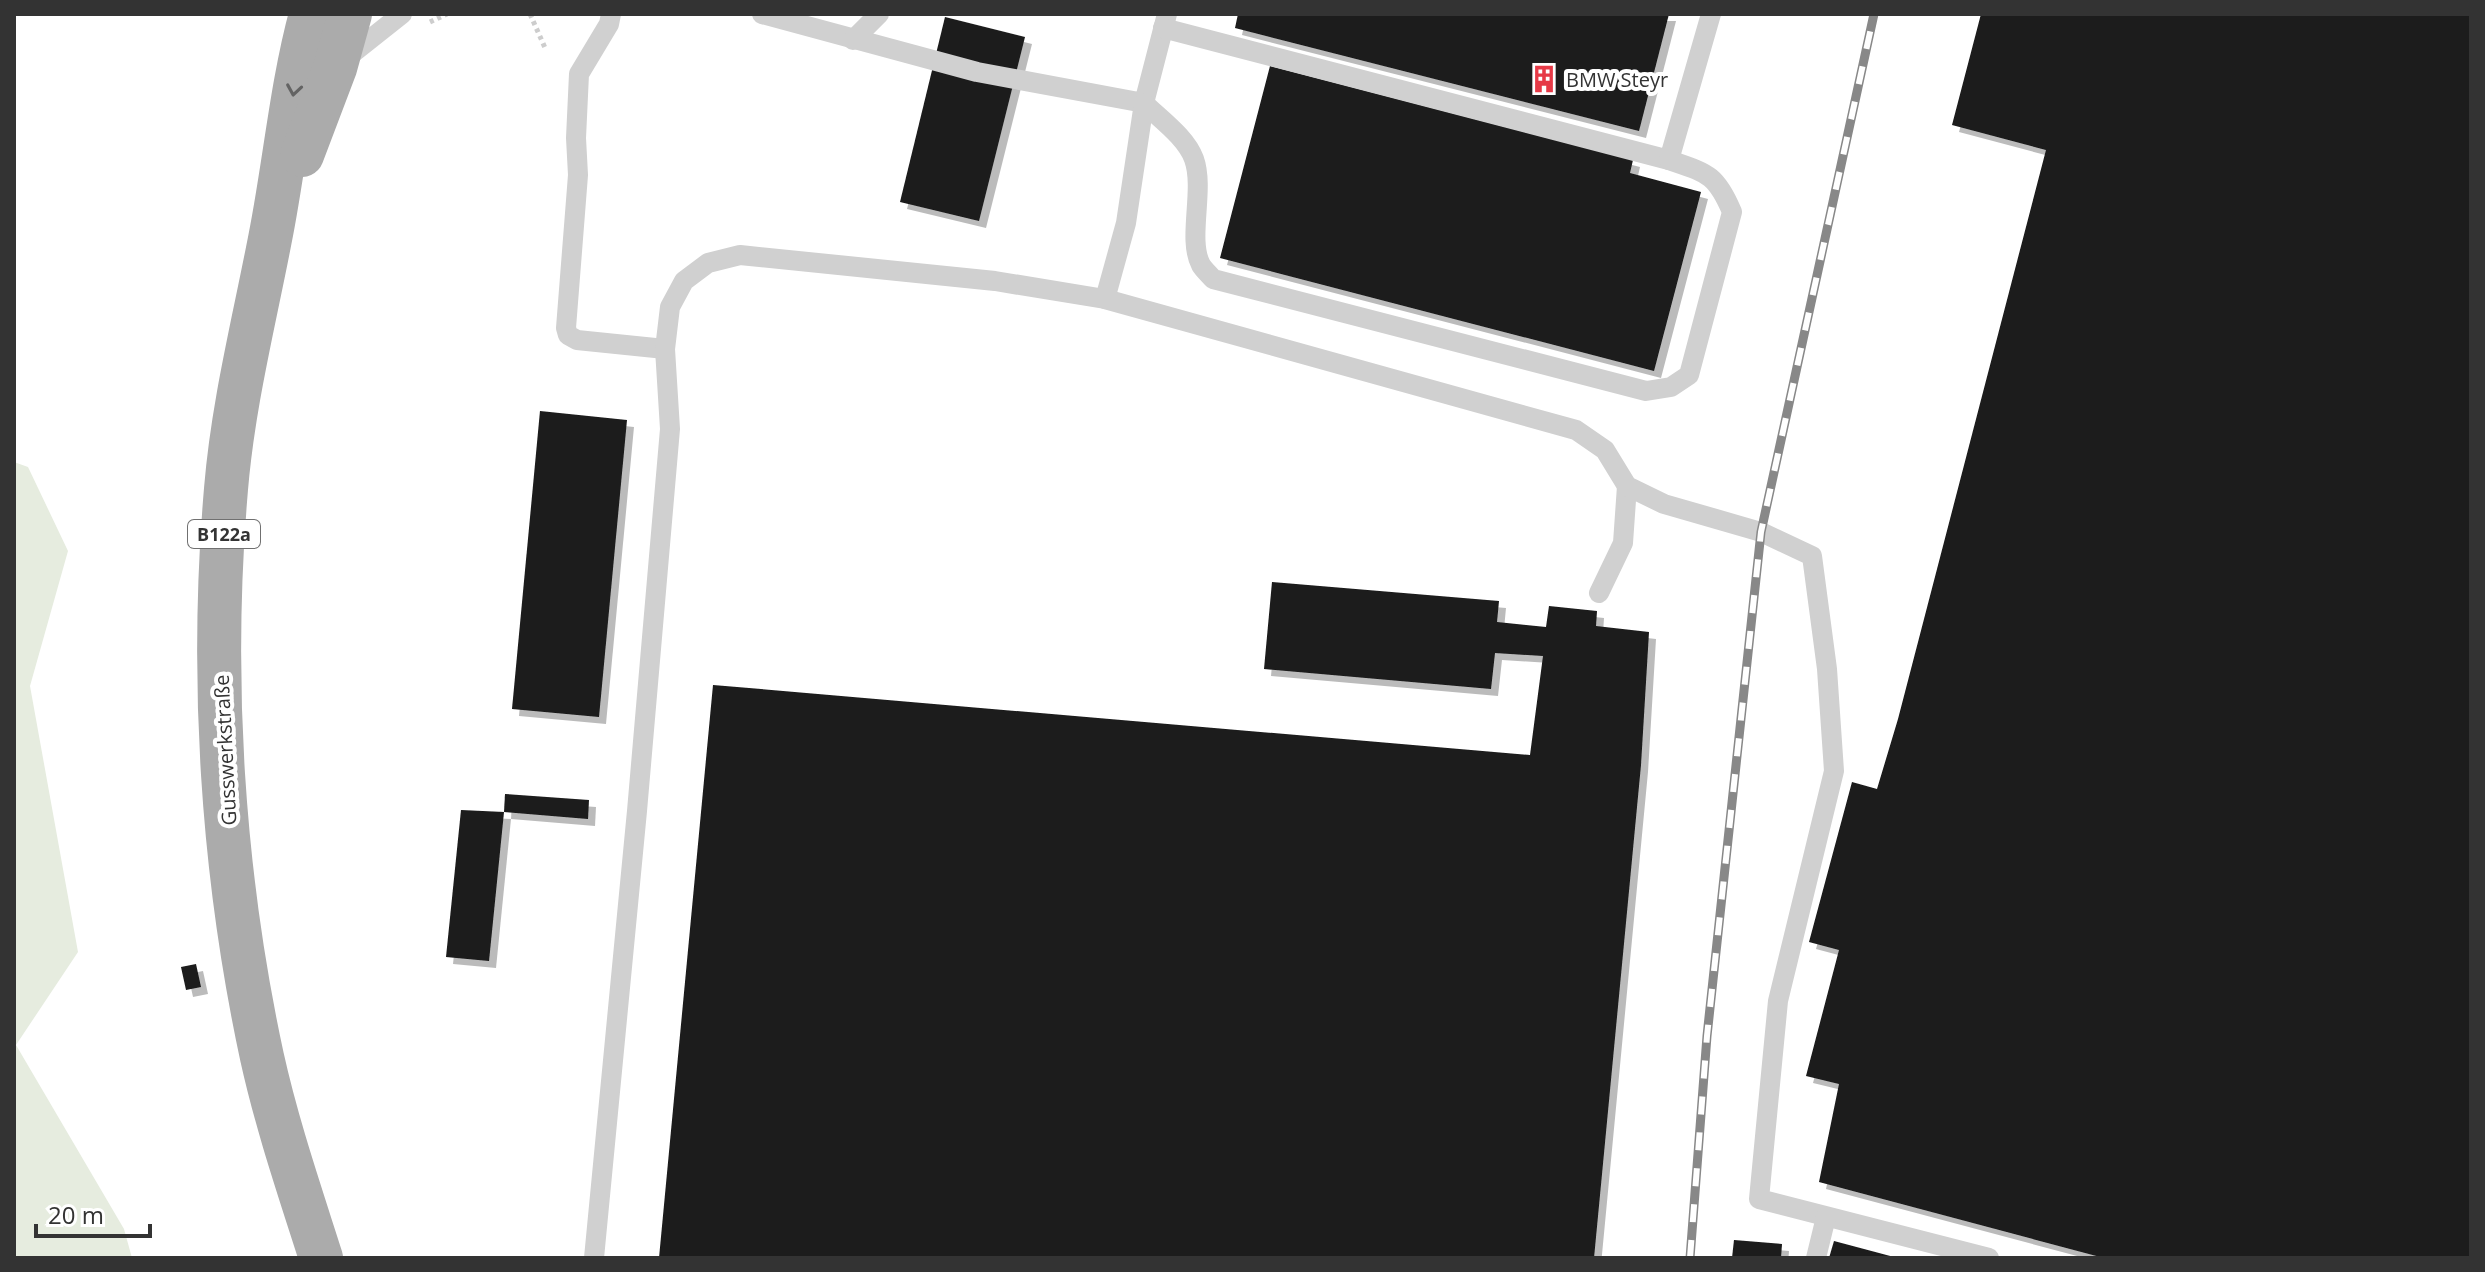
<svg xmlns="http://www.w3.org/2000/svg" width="2485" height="1272" font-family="'Open Sans',sans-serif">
  <defs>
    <filter id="shadow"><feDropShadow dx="7" dy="7" stdDeviation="0" flood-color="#0004"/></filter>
  </defs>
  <rect width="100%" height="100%" fill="#fff"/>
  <polygon fill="#e6ecdf" points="14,462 28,467 68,551 30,686 78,952 16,1045 124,1229 132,1258 14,1258"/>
  <g fill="#1a1a1a" filter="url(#shadow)">
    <polygon points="1238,14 1669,14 1639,131 1235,28"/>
    <polygon points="1981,14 2471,14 2471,1258 2104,1258 1819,1182 1839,1084 1806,1076 1839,950 1809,942 1852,782 1877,789 1898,719 2046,150 1952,125"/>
    <polygon points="945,17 1025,37 979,221 900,202"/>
    <polygon points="1270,66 1633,160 1630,173 1701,192 1654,371 1220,258"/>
    <polygon points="540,411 627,420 599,717 512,709"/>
    <polygon points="1272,582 1499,601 1497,622 1546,627 1549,606 1597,611 1596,626 1649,632 1641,765 1594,1258 659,1258 713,685 1530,755 1543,656 1495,653 1491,689 1264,669"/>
    <polygon points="505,794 589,800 588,819 504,812"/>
    <polygon points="461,810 504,812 489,961 446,957"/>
    <polygon points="196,964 201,987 186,990 181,967"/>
    <polygon points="1734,1240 1782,1244 1781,1258 1732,1258"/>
    <polygon points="1834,1241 1894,1257 1894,1258 1829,1258"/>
  </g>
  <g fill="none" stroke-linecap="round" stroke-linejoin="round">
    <g stroke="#cdcdcd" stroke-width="5" stroke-dasharray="4 4" stroke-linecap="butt">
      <polyline points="530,14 546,50"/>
      <polyline points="430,22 447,14"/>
    </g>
    <g stroke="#d0d0d0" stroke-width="20">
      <polyline points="611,14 609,24 579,74 576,138 578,175 566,328 568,335 577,340 665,349"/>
      <polyline points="762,14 977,72 1144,103 1167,14"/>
      <polyline points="1163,28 1669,160 1711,14"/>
      <polyline points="853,40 879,14"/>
      <polyline points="344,60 402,14"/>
      <path d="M1144,103C1160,119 1186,137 1194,159C1205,190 1187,239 1201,265C1204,270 1210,275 1213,279L1646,391L1671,387L1689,375L1732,212C1716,174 1707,173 1669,160"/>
      <polyline points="1105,299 1126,223 1144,103"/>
      <polyline points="1599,593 1623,543 1627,486"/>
      <polyline points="594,1258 637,811 670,429 665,349 670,307 684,281 708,263 740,255 995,281 1105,299 1576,430 1605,450 1627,486 1664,504 1761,532 1812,556 1827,669 1834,771 1778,1001 1759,1199 1989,1258"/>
      <polyline points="1816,1258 1826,1217"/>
    </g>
    <g stroke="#ababab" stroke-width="44">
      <path d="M311,14C291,88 285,164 270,239C254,322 233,404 226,489C210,677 222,872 262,1057C277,1125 300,1192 321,1258"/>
      <polyline points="302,155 335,68 350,14"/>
    </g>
    <defs>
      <polyline id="rail" points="1690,1258 1707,1036 1761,532 1874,14"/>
    </defs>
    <use href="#rail" stroke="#888" stroke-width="9"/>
    <use href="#rail" stroke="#fff" stroke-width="6" stroke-dasharray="18" stroke-linecap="butt"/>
  </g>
  <defs><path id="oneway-chevron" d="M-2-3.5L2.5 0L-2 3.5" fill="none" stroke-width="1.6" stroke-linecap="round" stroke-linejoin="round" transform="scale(2)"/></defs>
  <use stroke="#636363" href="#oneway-chevron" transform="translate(294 90) rotate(99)"/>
  <defs>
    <symbol id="building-bare" viewBox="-9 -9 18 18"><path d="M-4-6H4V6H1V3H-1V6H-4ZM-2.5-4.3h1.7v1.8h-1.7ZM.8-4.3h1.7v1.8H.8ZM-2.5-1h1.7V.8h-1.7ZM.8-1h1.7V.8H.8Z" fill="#e63946" stroke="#fff" stroke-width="2.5" paint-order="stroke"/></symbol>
  </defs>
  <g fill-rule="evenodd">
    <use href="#building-bare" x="1524" y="59" width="40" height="40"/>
  </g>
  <g text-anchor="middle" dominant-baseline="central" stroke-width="8" stroke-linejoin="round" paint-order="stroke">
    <rect fill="#fff" stroke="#707070" stroke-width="2" x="188" y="520" width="72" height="28" rx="6"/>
    <g font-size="18" font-weight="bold" fill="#333">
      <text x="224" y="534">B122a</text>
    </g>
    <g font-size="20" fill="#333" stroke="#fff" text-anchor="start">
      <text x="1566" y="79">BMW Steyr</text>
    </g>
    <g font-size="20" fill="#333" stroke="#fff">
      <text transform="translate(225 750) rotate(-93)">Gusswerkstraße</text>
    </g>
  </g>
  <rect width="2485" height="1272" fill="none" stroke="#333333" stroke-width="32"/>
  <path d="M36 1224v12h114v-12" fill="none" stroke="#333333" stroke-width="4"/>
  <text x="48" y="1224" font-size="24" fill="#333333" stroke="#ffffff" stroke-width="6" paint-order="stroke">20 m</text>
</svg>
